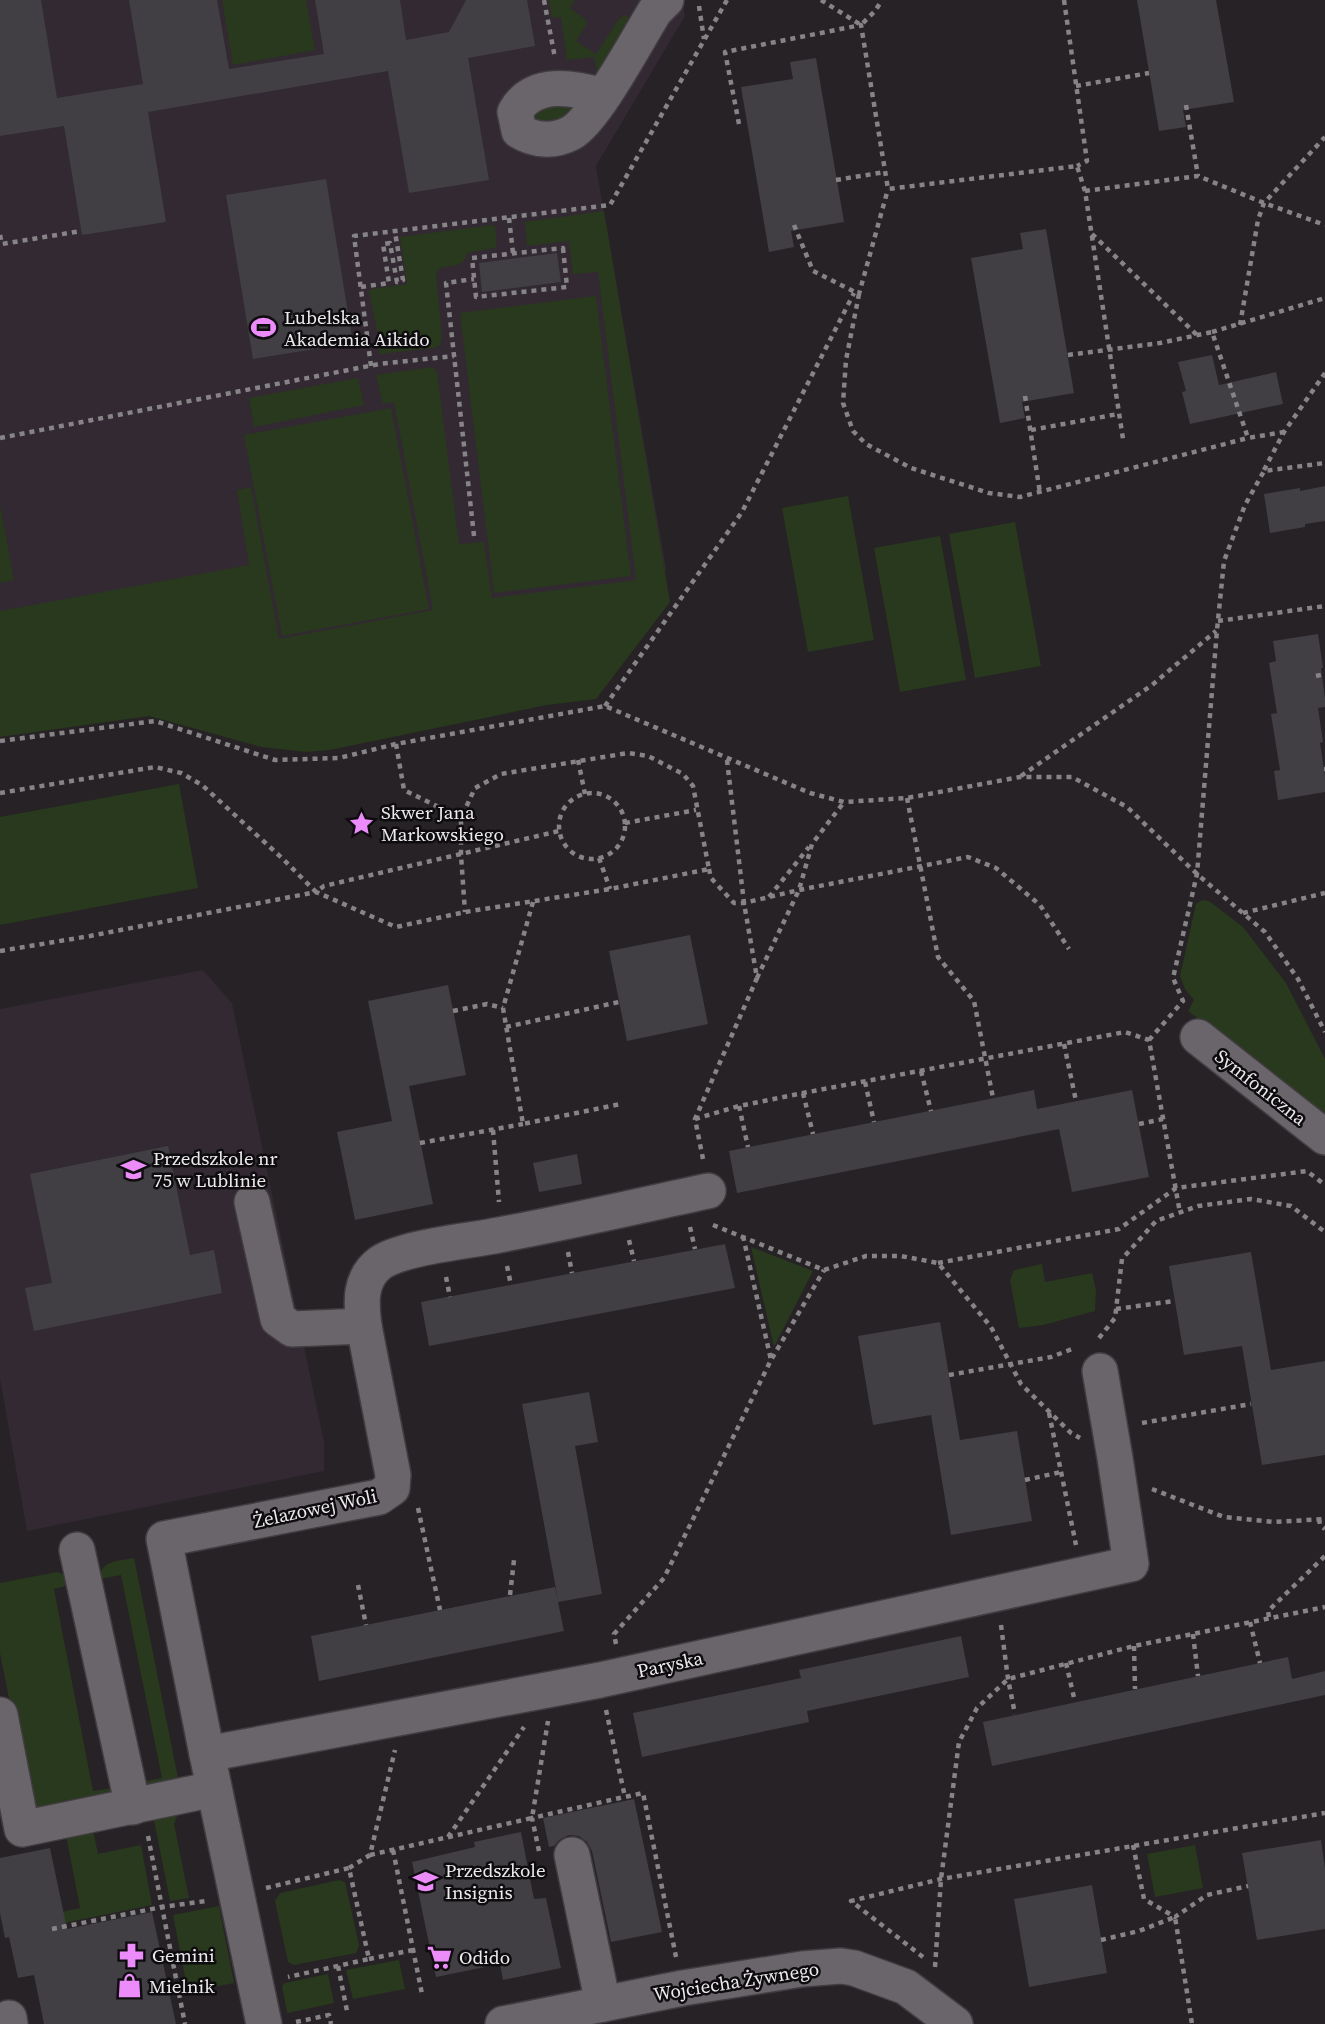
<svg xmlns="http://www.w3.org/2000/svg" width="1325" height="2024" font-family="'Source Serif 4',serif">
  <rect width="100%" height="100%" fill="#262226"/>
  <g fill="#322932">
    <polygon points="0,0 682,0 685,16 596,166 666,569 647,589 0,711"/>
    <polygon points="203,970 232,1003 324,1442 324,1471 27,1531 0,1379 0,1009"/>
  </g>
  <g fill="#29391d">
    <polygon points="222,0 306,0 315,50 233,65"/>
    <polygon points="549,0 575,0 570,8 585,19 587,24 576,41 596,54 619,19 625,15 631,20 598,77 594,57 567,60 561,17 552,18"/>
    <polygon points="572,100 579,116 536,126 525,113"/>
    <polygon points="604,211 670,602 596,699 547,705 330,750 306,752 261,747 149,716 0,737 0,611 249,565 237,490 251,487 279,639 433,610 394,402 383,404 376,375 432,367 437,372 459,544 484,542 492,598 636,580 598,272 573,274 569,241 527,246 525,222"/>
    <path d="M492,225L495,227L497,243L495,248L467,253C465,267 452,265 440,268L436,275L442,338L440,345L435,348L379,354L377,331L369,291L372,289L407,284L400,237Z"/>
    <polygon points="596,296 631,576 494,593 460,313"/>
    <polygon points="358,378 364,405 254,427 249,398"/>
    <polygon points="391,408 429,609 282,636 244,435"/>
    <polygon points="848,496 874,640 808,652 782,508"/>
    <polygon points="0,505 14,580 0,583"/>
    <polygon points="1015,522 1041,666 975,678 949,534"/>
    <polygon points="940,536 966,680 900,692 874,548"/>
    <polygon points="179,784 198,888 0,925 0,817"/>
    <polygon points="1202,900 1209,901 1243,927 1286,983 1325,1059 1325,1116 1188,1011 1194,1000 1185,989 1180,976 1196,904"/>
    <polygon points="751,1247 813,1271 774,1347"/>
    <polygon points="1042,1264 1045,1282 1092,1273 1096,1290 1095,1311 1043,1325 1019,1328 1010,1280 1014,1270"/>
    <path d="M134,1558L180,1788L151,1793L141,1782L162,1778L121,1575L100,1579C100,1560 119,1561 134,1558Z"/>
    <path d="M57,1572C65,1574 67,1577 70,1585L54,1589L93,1791L113,1788V1794L50,1814L33,1807L29,1799L0,1653V1583Z"/>
    <polygon points="181,1806 174,1824 189,1898 170,1901 154,1820 160,1810"/>
    <polygon points="92,1825 98,1854 141,1845 152,1905 54,1925 52,1914 80,1908 65,1830"/>
    <polygon points="1195,1845 1203,1888 1155,1897 1147,1854"/>
    <polygon points="339,1880 345,1882 359,1945 356,1953 294,1965 288,1962 275,1901 280,1893"/>
    <polygon points="219,1906 234,1983 188,1992 173,1915"/>
    <polygon points="399,1960 405,1989 353,1999 346,1970"/>
    <polygon points="328,1974 334,2003 288,2013 287,2012 282,1986 285,1983"/>
  </g>
  <g fill="#413f44">
    <polygon points="0,0 41,0 57,98 143,84 129,0 217,0 229,69 324,54 315,0 400,0 406,40 449,32 466,0 527,0 535,46 468,58 489,180 409,193 388,71 148,112 166,222 82,235 64,126 0,136"/>
    <polygon points="1137,0 1216,0 1234,102 1183,110 1186,127 1159,131"/>
    <polygon points="816,58 844,222 791,231 794,247 769,252 741,87 793,79 790,62"/>
    <polygon points="326,179 353,343 253,359 226,195"/>
    <polygon points="1046,229 1074,393 1022,402 1025,418 1000,423 971,258 1023,249 1020,233"/>
    <polygon points="557,253 561,282 482,292 479,263"/>
    <polygon points="1212,355 1219,385 1276,372 1283,404 1190,424 1182,392 1186,391 1178,362"/>
    <polygon points="1325,486 1325,521 1305,524 1305,527 1270,533 1264,494 1300,488 1300,491"/>
    <polygon points="1318,634 1323,668 1321,668 1325,698 1325,707 1318,708 1323,742 1320,743 1325,776 1325,792 1278,800 1274,771 1280,770 1271,714 1277,713 1269,663 1276,661 1273,641"/>
    <polygon points="690,935 708,1024 627,1041 609,951"/>
    <polygon points="448,985 466,1075 409,1086 433,1204 355,1220 337,1132 392,1121 368,1001"/>
    <polygon points="1034,1090 1037,1109 1132,1090 1149,1177 1072,1192 1059,1129 737,1193 729,1151"/>
    <polygon points="168,1146 190,1255 214,1250 222,1293 34,1331 25,1288 52,1283 30,1174"/>
    <polygon points="577,1154 582,1184 539,1192 533,1163"/>
    <polygon points="725,1244 735,1288 429,1346 421,1302"/>
    <polygon points="1251,1252 1271,1370 1325,1361 1325,1455 1262,1465 1242,1346 1184,1355 1169,1266"/>
    <polygon points="940,1322 960,1440 1017,1431 1032,1521 951,1535 931,1415 873,1425 858,1336"/>
    <polygon points="589,1392 598,1442 575,1446 602,1594 558,1602 564,1631 319,1681 311,1636 555,1587 558,1600 522,1404"/>
    <polygon points="961,1636 969,1677 807,1711 809,1722 642,1757 633,1713 801,1678 799,1670"/>
    <polygon points="1288,1657 1292,1679 1325,1671 1325,1695 992,1766 983,1722"/>
    <polygon points="634,1799 662,1932 611,1942 592,1851 587,1842 579,1836 569,1835 559,1840 554,1846 549,1847 543,1818"/>
    <polygon points="521,1832 534,1899 546,1898 561,1968 503,1980 500,1964 436,1977 412,1862 475,1847 474,1842"/>
    <polygon points="1321,1840 1325,1869 1325,1929 1257,1940 1242,1853"/>
    <polygon points="50,1848 67,1929 152,1912 176,2024 44,2024 34,1975 18,1978 9,1937 5,1938 0,1913 0,1858"/>
    <polygon points="1092,1885 1107,1973 1029,1987 1014,1899"/>
  </g>
  <g fill="none" stroke-linecap="round" stroke-linejoin="round">
    <defs>
      <g id="minor">
        <path d="M603,96C572,87 533,80 515,112L519,131C535,141 554,142 571,133C595,120 638,38 655,11L666,0"/>
        <polyline points="1198,1037 1325,1137"/>
        <polyline points="252,1202 278,1319 292,1329 364,1326"/>
        <polyline points="77,1550 133,1807"/>
        <polyline points="0,1715 22,1829 214,1789"/>
        <polyline points="207,1754 600,1680 1131,1564 1115,1458 1100,1371"/>
        <polyline points="572,1855 603,2004"/>
        <polyline points="9,2018 10,2024"/>
        <path d="M264,2024L207,1754L164,1539L379,1497L392,1488L393,1475L364,1326C361,1303 359,1279 380,1263C403,1247 470,1241 499,1235C569,1222 638,1206 708,1191"/>
        <polyline points="503,2024 683,1988 802,1969 841,1966 854,1968 906,1987 955,2024"/>
      </g>
    </defs>
    <use href="#minor" stroke="#403c40" stroke-width="38"/>
    <g stroke="#878487" stroke-width="4.5" stroke-dasharray="5 5" stroke-linecap="butt">
      <polyline points="544,0 555,58"/>
      <polyline points="821,0 861,25 875,11 882,0"/>
      <polyline points="1064,0 1087,161 1077,166"/>
      <polyline points="699,6 704,39"/>
      <polyline points="1076,86 1149,73"/>
      <polyline points="1186,105 1198,176"/>
      <polyline points="739,124 725,52 861,25 888,189 1077,166 1085,191 1123,439"/>
      <polyline points="836,180 885,172"/>
      <polyline points="1085,191 1198,176 1264,203 1325,225"/>
      <polyline points="509,218 513,253"/>
      <polyline points="794,225 813,271 859,294 888,189"/>
      <polyline points="1092,234 1197,335"/>
      <polyline points="0,235 2,244 81,231"/>
      <polygon points="563,248 567,287 476,297 472,258"/>
      <polyline points="361,287 389,283 383,244 390,243 397,282 403,280 395,232"/>
      <polyline points="859,294 846,360 843,403 853,431 866,444 911,468 989,493 1020,497 1248,438"/>
      <polyline points="1240,325 1258,220 1264,203 1325,137"/>
      <polyline points="1212,332 1325,298"/>
      <polyline points="1068,355 1160,343 1212,332 1248,438 1284,432"/>
      <polyline points="371,366 354,236 610,205 727,0"/>
      <polyline points="1025,396 1040,493"/>
      <polyline points="1031,430 1118,414"/>
      <polyline points="0,438 379,364 454,356"/>
      <polyline points="1264,470 1284,432 1325,373"/>
      <polyline points="474,536 446,283 474,279"/>
      <polyline points="1218,621 1325,606"/>
      <polyline points="1316,676 1325,674"/>
      <polyline points="605,706 742,512 854,293"/>
      <polyline points="0,741 155,721 275,760 339,758 396,744 605,706 810,793 844,802 907,798 1020,777 1072,777 1127,807 1197,874 1265,932 1298,979 1325,1032"/>
      <polyline points="396,744 404,790 461,818"/>
      <polyline points="578,760 585,794"/>
      <polyline points="727,760 744,903 757,978 799,890 812,844 844,802"/>
      <polyline points="1324,769 1325,769"/>
      <polyline points="1021,776 1152,685 1216,631"/>
      <polyline points="0,793 155,767 181,773 202,785 283,859 316,892 324,886 559,831"/>
      <circle cx="592" cy="826" r="33"/>
      <polyline points="907,798 938,957 974,1001 993,1098"/>
      <polyline points="625,823 696,810"/>
      <polyline points="599,858 610,889"/>
      <polyline points="709,869 711,878 734,903 744,903 799,890 968,857 996,868 1040,905 1069,949"/>
      <polyline points="769,897 809,847"/>
      <polyline points="533,902 503,1008 523,1124 621,1104"/>
      <polyline points="1243,913 1325,893"/>
      <polyline points="0,951 90,936 316,892 396,927 465,912 610,889 709,869 693,786 683,774 648,756 628,753 501,774 475,788 461,818 461,855 465,912"/>
      <polyline points="453,1011 487,1004 503,1008"/>
      <polyline points="506,1027 619,1002"/>
      <polyline points="1149,1040 1183,1001 1173,978 1197,874 1217,630 1224,561 1245,505 1264,471 1325,463"/>
      <polyline points="1064,1044 1076,1101"/>
      <polyline points="921,1071 931,1111"/>
      <polyline points="865,1082 874,1122"/>
      <polyline points="803,1093 813,1134"/>
      <polyline points="739,1106 748,1147"/>
      <polyline points="695,1119 739,1106 803,1093 1125,1032 1149,1040 1180,1213"/>
      <polyline points="1139,1124 1163,1119"/>
      <polyline points="493,1130 499,1202"/>
      <polyline points="420,1143 523,1124"/>
      <polyline points="703,1159 695,1119 757,978"/>
      <polyline points="713,1225 824,1270 866,1256 901,1256 938,1263 991,1327 1021,1384 1071,1433 1080,1438"/>
      <polyline points="690,1227 695,1249"/>
      <polyline points="743,1236 771,1360"/>
      <polyline points="629,1240 634,1261"/>
      <polyline points="568,1252 572,1273"/>
      <polyline points="938,1263 1119,1229 1176,1188 1307,1171 1325,1185"/>
      <polyline points="507,1266 511,1285"/>
      <polyline points="446,1277 450,1297"/>
      <polyline points="1116,1309 1174,1301"/>
      <polyline points="1099,1338 1115,1318 1122,1259 1156,1221 1198,1206 1251,1199 1291,1206 1325,1232"/>
      <polyline points="949,1375 1051,1357 1075,1348"/>
      <polyline points="1049,1413 1076,1545"/>
      <polyline points="1142,1423 1251,1404"/>
      <polyline points="1025,1480 1061,1472"/>
      <polyline points="1152,1489 1224,1517 1274,1522 1325,1519"/>
      <polyline points="418,1508 440,1610"/>
      <polyline points="1319,1519 1320,1525 1325,1529"/>
      <polyline points="358,1585 366,1625"/>
      <polyline points="510,1595 514,1560"/>
      <polyline points="1269,1617 1268,1611 1325,1556"/>
      <polyline points="1250,1622 1260,1663"/>
      <polyline points="1001,1625 1008,1679 1015,1714"/>
      <polyline points="1193,1634 1198,1676"/>
      <polyline points="616,1644 614,1634 664,1578 771,1360 824,1270"/>
      <polyline points="1134,1646 1135,1689"/>
      <polyline points="1066,1663 1075,1702"/>
      <polyline points="606,1710 625,1797 643,1793 676,1957"/>
      <polyline points="148,1836 185,2024"/>
      <polyline points="448,1837 524,1727"/>
      <polyline points="1133,1845 1144,1899 1175,1917 1207,1895 1248,1886"/>
      <polyline points="393,1850 422,1994"/>
      <polyline points="539,1851 532,1818 624,1797"/>
      <polyline points="370,1855 532,1818 548,1721"/>
      <polyline points="349,1868 370,1855 395,1750"/>
      <polyline points="266,1888 349,1868 369,1959 288,1977"/>
      <polyline points="52,1929 162,1907 206,1901"/>
      <polyline points="1101,1940 1139,1931 1175,1917 1192,2024"/>
      <polyline points="923,1957 851,1901 941,1879 1325,1813"/>
      <polyline points="369,1959 413,1950"/>
      <polyline points="338,1966 347,2011"/>
      <polyline points="935,1967 941,1879 959,1742 977,1708 1008,1679 1134,1646 1325,1607"/>
      <polyline points="296,2022 329,2015 331,2024"/>
    </g>
    <use href="#minor" stroke="#6a656a" stroke-width="35"/>
  </g>
  <defs>
    <symbol id="stadium-bare" viewBox="-9 -9 18 18"><path d="M0-5a6.5 5 0 1 0 0 10a6.5 5 0 1 0 0-10ZM-3.5-1.8h7v3.6h-7Z" fill="#ec8cfb" stroke="#0e0c0e" stroke-width="2.5" paint-order="stroke"/></symbol>
    <symbol id="sight-bare" viewBox="-9 -9 18 18"><path d="M0-6L1.8-2.2L6-1.7L2.9 1.2L3.7 5.4L0 3.3L-3.7 5.4L-2.9 1.2L-6-1.7L-1.8-2.2Z" fill="#ec8cfb" stroke="#0e0c0e" stroke-width="2.5" paint-order="stroke"/></symbol>
    <symbol id="school-bare" viewBox="-9 -9 18 18"><path d="M0-5L7-2L0 1L-7-2ZM-4 1L0 2.5L4 1V4Q0 6-4 4Z" fill="#ec8cfb" stroke="#0e0c0e" stroke-width="2.5" paint-order="stroke"/></symbol>
    <symbol id="pharmacy-bare" viewBox="-9 -9 18 18"><path d="M-2-6h4v4h4v4h-4v4h-4v-4h-4v-4h4Z" fill="#ec8cfb" stroke="#0e0c0e" stroke-width="2.5" paint-order="stroke"/></symbol>
    <symbol id="supermarket-bare" viewBox="-9 -9 18 18"><path d="M-6-5.5h2.5l.6 2H6L4.5 2H-2.5L-4.4-4H-6ZM-1.5 3.2a1.3 1.3 0 1 0 .1 0ZM3 3.2a1.3 1.3 0 1 0 .1 0Z" fill="#ec8cfb" stroke="#0e0c0e" stroke-width="2.5" paint-order="stroke"/></symbol>
    <symbol id="shop-bare" viewBox="-9 -9 18 18"><path d="M-5-2.5h2.3a2.7 3.5 0 0 1 5.4 0H5L5.5 6h-11ZM-1.5-2.5h3a1.5 2.3 0 0 0-3 0Z" fill="#ec8cfb" stroke="#0e0c0e" stroke-width="2.5" paint-order="stroke"/></symbol>
  </defs>
  <g fill-rule="evenodd">
    <use href="#stadium-bare" x="246" y="310" width="35" height="35"/>
    <use href="#sight-bare" x="344" y="806" width="35" height="35"/>
    <use href="#school-bare" x="116" y="1152" width="35" height="35"/>
    <use href="#school-bare" x="408" y="1864" width="35" height="35"/>
    <use href="#pharmacy-bare" x="114" y="1938" width="35" height="35"/>
    <use href="#supermarket-bare" x="422" y="1940" width="35" height="35"/>
    <use href="#shop-bare" x="112" y="1968" width="35" height="35"/>
  </g>
  <g text-anchor="middle" dominant-baseline="central" stroke-width="5" stroke-linejoin="round" paint-order="stroke">
    <g font-size="19" fill="#eceaec" stroke="#0e0c0e" text-anchor="start">
      <text x="284" y="317">Lubelska<tspan x="284" dy="22">Akademia Aikido</tspan></text>
      <text x="381" y="812">Skwer Jana<tspan x="381" dy="22">Markowskiego</tspan></text>
      <text x="153" y="1158">Przedszkole nr<tspan x="153" dy="22">75 w Lublinie</tspan></text>
      <text x="445" y="1870">Przedszkole<tspan x="445" dy="22">Insignis</tspan></text>
      <text x="152" y="1955">Gemini</text>
      <text x="459" y="1957">Odido</text>
      <text x="149" y="1986">Mielnik</text>
    </g>
    <g font-size="19" fill="#eceaec" stroke="#0e0c0e">
      <text transform="translate(1261 1087) rotate(38)">Symfoniczna</text>
      <text transform="translate(315 1508) rotate(-12)">Żelazowej Woli</text>
      <text transform="translate(670 1664) rotate(-12)">Paryska</text>
      <text transform="translate(736 1981) rotate(-9)">Wojciecha Żywnego</text>
    </g>
  </g>
</svg>
